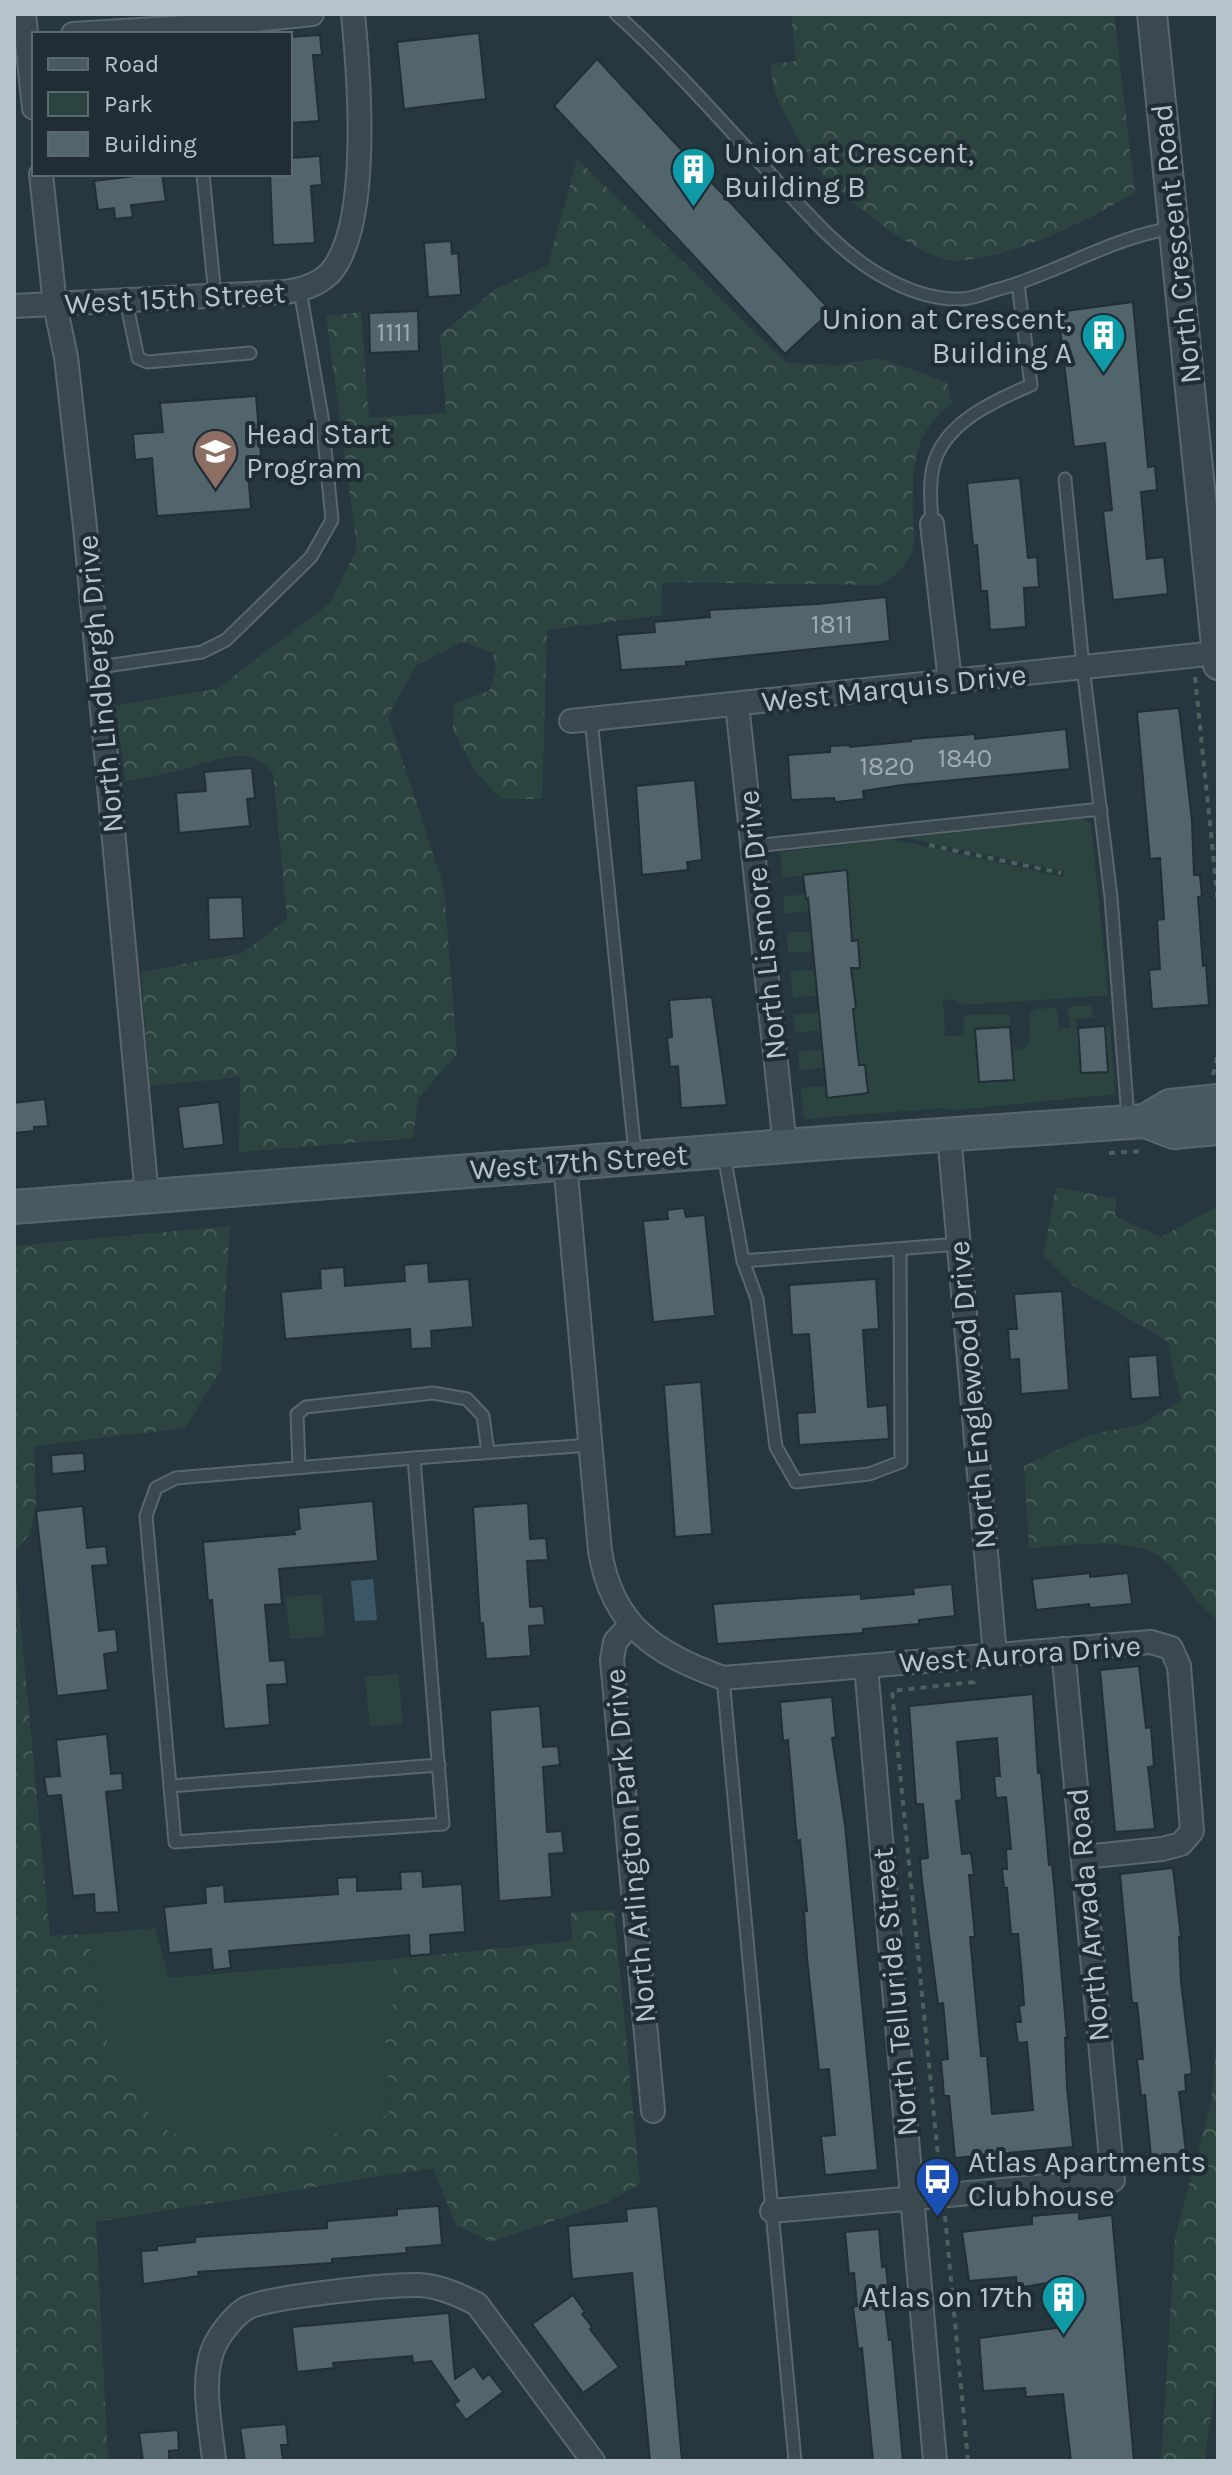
<svg xmlns="http://www.w3.org/2000/svg" width="1232" height="2475" font-family="Karla,sans-serif">
  <defs>
    <pattern id="forest-crowns" width="20" height="18" patternUnits="userSpaceOnUse" patternTransform="scale(2)"><rect width="20" height="18" fill="#2c443f"/><path d="M2 6a3 3 0 1 1 6 0M12 15a3 3 0 1 1 6 0" fill="none" stroke="#485d59"/></pattern>
  </defs>
  <rect width="100%" height="100%" fill="#27373f"/>
  <g fill="#2c443f">
    <polygon points="1083,818 1091,824 1108,995 964,1005 953,999 943,1000 945,1036 964,1036 963,1019 967,1015 1010,1014 1010,1027 975,1030 979,1082 1013,1080 1012,1051 1024,1048 1029,1044 1030,1013 1035,1009 1054,1008 1058,1011 1059,1028 1070,1028 1068,1010 1071,1006 1091,1006 1094,1017 1075,1019 1078,1028 1081,1073 1108,1071 1105,1026 1110,1026 1115,1094 956,1110 943,1108 804,1119 801,1088 826,1086 827,1098 868,1093 865,1065 799,1070 798,1051 822,1050 823,1054 855,1027 795,1033 794,1015 856,1008 853,984 817,989 817,995 793,998 790,971 860,968 858,941 813,944 813,951 788,953 787,933 812,931 810,911 784,914 784,897 805,894 806,899 849,894 846,871 782,878 780,852 892,839 1063,877 1064,871 907,838"/>
    <polygon points="322,1594 325,1636 290,1639 286,1597"/>
    <polygon points="398,1674 403,1724 370,1727 365,1677"/>
    <polygon points="155,1928 169,1978 393,1959 395,1997 385,2031 389,2111 373,2125 320,2137 259,2145 200,2146 155,2124 108,2045 87,1934"/>
  </g>
  <g fill="url(#forest-crowns)">
    <path d="M791,14H1114L1135,193C1081,223 1021,255 959,261C923,264 835,192 814,164C803,148 783,112 776,94C772,85 772,73 771,64L796,61Z"/>
    <path d="M577,159L787,363L837,365L879,358L947,382L952,403C911,434 912,470 913,517C913,526 915,539 913,548C908,565 894,577 880,585L662,582V615L547,630L542,799H501L475,771L453,729L454,703L489,691L496,671L493,653L463,642L417,665L388,716L444,887L457,1054L418,1099L413,1138L239,1152L240,1077L150,1086L141,972L243,953L287,919L273,773C248,741 213,762 181,770C163,775 144,777 126,781L115,706L217,689L330,603L357,548L326,316L361,312L369,418L446,413L440,335L497,288L548,265Z"/>
    <path d="M1056,1187L1116,1199L1115,1216L1161,1237L1218,1206V1620C1193,1602 1188,1585 1168,1564C1140,1533 1069,1546 1029,1548L1024,1466L1086,1436L1143,1424L1181,1400L1167,1341L1074,1286L1043,1255Z"/>
    <polygon points="230,1226 221,1370 185,1428 34,1446 36,1502 30,1533 14,1554 50,1936 87,1934 108,2045 155,2124 200,2146 259,2145 320,2137 373,2125 389,2112 385,2031 395,1997 393,1959 572,1941 571,1912 614,1910 640,2184 604,2204 491,2242 456,2225 433,2168 96,2222 108,2461 14,2461 14,1246"/>
    <polygon points="1218,2023 1218,2370 1204,2461 1161,2461 1175,2238 1211,2102"/>
  </g>
  <polygon fill="#3b5765" points="373,1579 377,1620 355,1621 351,1581"/>
  <g fill="#52646c" stroke="#222f36" stroke-width="2" fill-rule="evenodd">
    <polygon points="479,33 486,99 404,109 397,42"/>
    <polygon points="320,35 322,55 313,55 319,121 290,123 290,37"/>
    <polygon points="597,59 831,311 785,354 554,106"/>
    <polygon points="320,156 322,185 311,186 315,243 273,245 270,174 290,174 290,158"/>
    <polygon points="151,174 162,174 166,201 131,205 133,217 115,219 114,208 98,210 94,181"/>
    <polygon points="451,241 452,254 458,253 461,295 428,297 424,243"/>
    <polygon points="1133,302 1148,467 1155,466 1157,490 1141,492 1147,559 1164,557 1168,594 1113,600 1103,511 1112,510 1105,443 1074,447 1058,312"/>
    <polygon points="418,311 419,351 370,353 369,313"/>
    <polygon points="256,396 261,456 247,457 251,509 157,516 152,458 135,460 133,434 163,432 160,403"/>
    <polygon points="1020,478 1028,558 1037,557 1039,587 1024,588 1026,627 990,630 987,591 981,591 977,545 973,546 967,483"/>
    <polygon points="886,597 890,641 686,662 686,666 621,670 617,635 655,632 654,622 710,617 709,610 817,604"/>
    <polygon points="1179,708 1192,821 1194,875 1200,875 1202,896 1198,897 1203,966 1206,965 1209,1005 1152,1009 1149,970 1160,969 1157,920 1164,919 1160,858 1150,859 1137,712"/>
    <polygon points="1066,729 1070,769 902,785 863,791 864,799 835,802 834,798 791,800 788,755 830,752 830,746 850,745 850,747 911,741 911,739 975,734 975,739"/>
    <polygon points="252,768 255,798 247,799 250,826 179,833 176,793 206,791 204,772"/>
    <polygon points="695,780 702,860 687,862 688,870 642,875 636,786"/>
    <polygon points="847,870 852,941 858,940 860,968 851,968 856,1008 853,1009 859,1065 865,1065 868,1093 827,1098 808,898 806,899 803,875"/>
    <polygon points="242,897 244,938 209,940 208,898"/>
    <polygon points="712,997 727,1105 681,1108 678,1066 670,1067 667,1038 672,1037 669,1000"/>
    <polygon points="1105,1026 1108,1072 1081,1073 1078,1028"/>
    <polygon points="1010,1027 1014,1080 979,1082 975,1029"/>
    <polygon points="45,1099 48,1126 34,1127 34,1131 14,1133 14,1103"/>
    <polygon points="219,1102 224,1145 183,1149 178,1107"/>
    <polygon points="684,1208 686,1217 705,1215 715,1316 653,1322 643,1221 668,1219 667,1210"/>
    <polygon points="428,1263 429,1282 469,1279 473,1327 431,1331 432,1348 411,1349 410,1329 285,1339 281,1292 321,1288 320,1269 344,1267 345,1286 405,1281 404,1265"/>
    <polygon points="876,1279 879,1329 863,1330 868,1407 887,1405 889,1439 799,1445 797,1413 815,1412 809,1334 792,1335 789,1285"/>
    <polygon points="1062,1291 1069,1390 1021,1394 1019,1359 1010,1360 1008,1329 1017,1329 1014,1294"/>
    <polygon points="1157,1355 1160,1397 1131,1399 1128,1357"/>
    <polygon points="701,1382 712,1534 675,1537 664,1385"/>
    <polygon points="84,1453 85,1471 52,1474 51,1455"/>
    <polygon points="373,1501 378,1561 279,1569 282,1604 265,1605 270,1661 285,1660 287,1684 267,1685 270,1725 224,1729 212,1600 208,1601 203,1542 295,1534 294,1530 300,1529 298,1508"/>
    <polygon points="528,1503 530,1539 546,1538 548,1560 527,1561 530,1607 543,1606 545,1625 529,1626 531,1656 486,1659 483,1623 480,1623 473,1507"/>
    <polygon points="83,1506 87,1548 106,1546 108,1565 92,1566 99,1631 116,1629 118,1652 104,1654 108,1690 57,1696 36,1511"/>
    <polygon points="1090,1573 1090,1577 1128,1573 1132,1604 1090,1608 1089,1604 1036,1610 1032,1579"/>
    <polygon points="952,1584 955,1616 919,1620 919,1624 863,1629 863,1633 717,1644 713,1604 861,1594 861,1599 914,1594 913,1588"/>
    <polygon points="1139,1666 1146,1728 1151,1727 1154,1766 1148,1767 1155,1829 1115,1832 1100,1670"/>
    <path d="M1033,1694L1038,1773H1041L1049,1865L1052,1864L1054,1884L1067,2038H1065L1067,2086L1073,2147L955,2158L949,2096H944L941,2060L948,2059L943,2003L938,2004L922,1881L920,1859L928,1858L923,1804H916L909,1706ZM997,1738L1000,1776H994L996,1798L1006,1797L1011,1849H1006L1007,1869H1002L1004,1888H1007L1011,1934H1018L1022,1976L1024,2005L1019,2006L1021,2022H1015L1018,2043L1027,2042L1033,2110L992,2114L987,2056H981L970,1937H975L969,1875H974L971,1853L962,1854L956,1801L962,1800L957,1742Z"/>
    <polygon points="832,1697 836,1737 832,1738 845,1825 878,2170 825,2175 821,2136 835,2135 829,2069 819,2070 807,1958 804,1911 807,1911 800,1840 797,1841 788,1740 783,1741 780,1702"/>
    <polygon points="540,1706 543,1747 558,1746 560,1765 543,1767 547,1832 562,1831 564,1853 549,1854 552,1897 499,1901 490,1710"/>
    <polygon points="107,1734 111,1774 122,1773 123,1790 106,1792 119,1912 95,1913 94,1894 73,1896 61,1795 47,1796 44,1777 60,1776 56,1740"/>
    <polygon points="1173,1868 1181,1937 1179,1937 1181,1982 1192,2074 1185,2075 1186,2091 1179,2092 1186,2153 1151,2157 1145,2095 1141,2096 1137,2059 1143,2059 1137,2003 1132,2003 1120,1874"/>
    <polygon points="422,1871 423,1887 462,1884 465,1932 430,1935 431,1954 410,1956 409,1935 229,1951 231,1968 213,1970 211,1949 169,1953 164,1907 206,1903 205,1887 224,1885 225,1902 338,1894 337,1878 357,1877 357,1891 401,1889 400,1872"/>
    <polygon points="439,2206 442,2245 406,2248 407,2253 332,2259 332,2263 198,2272 199,2276 143,2284 141,2251 157,2250 157,2246 195,2242 195,2237 327,2228 327,2221 397,2215 397,2209"/>
    <polygon points="658,2206 671,2336 682,2461 650,2461 632,2273 572,2279 570,2259 568,2226 627,2221 626,2209"/>
    <polygon points="1079,2212 1079,2219 1112,2215 1134,2461 1071,2461 1063,2394 1026,2397 1025,2388 983,2391 979,2338 1057,2328 1054,2282 1017,2288 1016,2277 969,2281 962,2232 1032,2224 1032,2216"/>
    <polygon points="879,2229 882,2267 886,2266 890,2306 885,2307 889,2340 892,2340 903,2461 873,2461 862,2348 858,2349 853,2307 857,2306 854,2273 849,2274 845,2232"/>
    <polygon points="573,2295 585,2312 582,2314 592,2327 590,2329 619,2367 583,2393 532,2324"/>
    <polygon points="449,2313 455,2379 474,2366 483,2379 489,2374 503,2392 466,2420 454,2404 459,2401 431,2361 413,2363 412,2356 333,2363 334,2368 297,2372 292,2327"/>
    <polygon points="286,2424 288,2445 281,2445 283,2461 245,2461 240,2428"/>
    <polygon points="178,2430 179,2450 169,2451 169,2461 143,2461 139,2433"/>
  </g>
  <g fill="none" stroke-linecap="round" stroke-linejoin="round">
    <defs>
      <g id="service">
        <path d="M616,14C673,65 724,124 777,181C808,214 840,252 880,275C904,289 932,300 961,299C972,299 985,293 996,290C1057,274 1111,237 1174,228"/>
        <polyline points="203,174 215,296"/>
        <polyline points="126,301 138,358 147,362 250,353"/>
        <polyline points="1065,479 1083,667 1111,897 1128,1118"/>
        <path d="M932,524C931,505 929,486 933,467C943,423 994,401 1031,385L1018,284"/>
        <polyline points="99,667 202,652 226,640 311,557 332,520 322,417 300,290"/>
        <polyline points="591,719 635,1153"/>
        <polyline points="754,846 1101,809"/>
        <polyline points="724,1155 743,1261 959,1244"/>
        <polyline points="743,1261 757,1299 776,1447 796,1482 869,1474 901,1462 900,1249"/>
        <polygon points="414,1458 443,1824 175,1842 146,1516 156,1488 176,1478"/>
        <polyline points="414,1458 591,1445"/>
        <polyline points="299,1467 297,1414 306,1407 433,1393 467,1399 483,1416 488,1452"/>
        <polyline points="723,1678 795,2461"/>
        <polyline points="170,1786 439,1765"/>
      </g>
      <g id="minor">
        <polyline points="24,14 34,108"/>
        <polyline points="73,34 188,27 312,14"/>
        <polyline points="41,174 55,305 66,357 85,527 147,1196"/>
        <path d="M14,306L284,292C301,290 316,286 329,274C372,228 359,75 353,14"/>
        <polyline points="932,524 950,681"/>
        <polyline points="737,704 785,1146"/>
        <polyline points="571,721 1217,653"/>
        <polyline points="949,1134 995,1655"/>
        <path d="M565,1163L600,1551C612,1626 656,1654 723,1678L1151,1642L1171,1648L1179,1666L1192,1831L1181,1844L1162,1849L1083,1857"/>
        <polyline points="631,1624 615,1642 612,1660 653,2111"/>
        <polyline points="866,1666 935,2461"/>
        <polyline points="772,2211 1113,2180 1063,1649"/>
        <path d="M214,2461C211,2426 201,2386 212,2352C217,2337 232,2318 245,2309C262,2297 394,2284 419,2285C440,2286 459,2295 477,2304L593,2461"/>
      </g>
      <polyline id="tertiary" points="1152,14 1218,665"/>
      <g id="secondary">
        <polyline points="1145,1121 1174,1132 1218,1128"/>
        <polyline points="14,1207 824,1143 1145,1121 1170,1106 1218,1101"/>
      </g>
    </defs>
    <use href="#service" stroke="#59666d" stroke-width="15"/>
    <use href="#minor" stroke="#59666d" stroke-width="26"/>
    <use href="#tertiary" stroke="#59666d" stroke-width="32"/>
    <use href="#secondary" stroke="#59666d" stroke-width="36"/>
    <g stroke="#4b615d" stroke-width="4" stroke-dasharray="6 6" stroke-linecap="butt">
      <polyline points="1195,677 1218,903"/>
      <polyline points="929,845 1061,873"/>
      <polyline points="1213,1075 1218,1054"/>
      <polyline points="1109,1153 1144,1151"/>
      <polyline points="940,2176 892,1691 974,1682 973,1677"/>
      <polyline points="945,2216 968,2461"/>
    </g>
    <use href="#service" stroke="#3b484f" stroke-width="11"/>
    <use href="#minor" stroke="#3b484f" stroke-width="22"/>
    <use href="#tertiary" stroke="#3b484f" stroke-width="28"/>
    <use href="#secondary" stroke="#495962" stroke-width="32"/>
  </g>
  <defs>
    <symbol id="building-pin" viewBox="-11 -11 22 30"><path d="M0 17L-7.5 6A9.5 9.5 0 1 1 7.5 6Z" fill="#0f9aa8" stroke="#202d34"/><path d="M-4-6H4V6H1V3H-1V6H-4ZM-2.5-4.3h1.7v1.8h-1.7ZM.8-4.3h1.7v1.8H.8ZM-2.5-1h1.7V.8h-1.7ZM.8-1h1.7V.8H.8Z" fill="#fff"/></symbol>
    <symbol id="school-pin" viewBox="-11 -11 22 30"><path d="M0 17L-7.5 6A9.5 9.5 0 1 1 7.5 6Z" fill="#8d6e63" stroke="#202d34"/><path d="M0-5L7-2L0 1L-7-2ZM-4 1L0 2.5L4 1V4Q0 6-4 4Z" fill="#fff"/></symbol>
    <symbol id="bus-pin" viewBox="-11 -11 22 30"><path d="M0 17L-7.5 6A9.5 9.5 0 1 1 7.5 6Z" fill="#1a4fb4" stroke="#202d34"/><path d="M-5-6H5V4H4V6H2V4H-2V6H-4V4H-5ZM-3.5-4V0h7V-4ZM-3.5 1.2v1.5H-2V1.2ZM2 1.2v1.5H3.5V1.2Z" fill="#fff"/></symbol>
  </defs>
  <g fill-rule="evenodd">
    <use href="#building-pin" x="668" y="144" width="51" height="69"/>
    <use href="#building-pin" x="1078" y="310" width="51" height="69"/>
    <use href="#school-pin" x="190" y="426" width="51" height="69"/>
    <use href="#bus-pin" x="912" y="2154" width="51" height="69"/>
    <use href="#building-pin" x="1038" y="2272" width="51" height="69"/>
  </g>
  <g text-anchor="middle" dominant-baseline="central" stroke-width="8" stroke-linejoin="round" paint-order="stroke">
    <g font-size="26" fill="#9eabb2">
      <text x="394" y="332">1111</text>
      <text x="832" y="624">1811</text>
      <text x="965" y="758">1840</text>
      <text x="887" y="766">1820</text>
    </g>
    <g font-size="30" fill="#b7c3ca" stroke="#202d34" text-anchor="start">
      <text x="724" y="153">Union at Crescent,<tspan x="724" dy="34">Building B</tspan></text>
      <text x="1072" y="319" text-anchor="end">Union at Crescent,<tspan x="1072" dy="34">Building A</tspan></text>
      <text x="246" y="434">Head Start<tspan x="246" dy="34">Program</tspan></text>
      <text x="968" y="2162">Atlas Apartments<tspan x="968" dy="34">Clubhouse</tspan></text>
      <text x="1033" y="2297" text-anchor="end">Atlas on 17th</text>
    </g>
    <g font-size="30" fill="#b7c3ca" stroke="#202d34">
      <text transform="translate(1176 244) rotate(-96)">North Crescent Road</text>
      <text transform="translate(175 298) rotate(-3)">West 15th Street</text>
      <text transform="translate(100 684) rotate(-95)">North Lindbergh Drive</text>
      <text transform="translate(894 688) rotate(-6)">West Marquis Drive</text>
      <text transform="translate(762 925) rotate(-96)">North Lismore Drive</text>
      <text transform="translate(579 1162) rotate(-4)">West 17th Street</text>
      <text transform="translate(972 1395) rotate(-95)">North Englewood Drive</text>
      <text transform="translate(1020 1654) rotate(-4)">West Aurora Drive</text>
      <text transform="translate(630 1846) rotate(-95)">North Arlington Park Drive</text>
      <text transform="translate(1088 1915) rotate(-95)">North Arvada Road</text>
      <text transform="translate(895 1992) rotate(-95)">North Telluride Street</text>
    </g>
  </g>
  <rect width="1232" height="2475" fill="none" stroke="#b7c3ca" stroke-width="32"/>
  <rect x="32" y="32" width="260" height="144" fill="#202d34" stroke="#5c6970" stroke-width="2"/>
  <rect x="48" y="58" width="40" height="12" fill="#495962" stroke="#5c6970" stroke-width="2"/>
  <text x="104" y="72" font-size="24" fill="#b7c3ca">Road</text>
  <rect x="48" y="92" width="40" height="24" fill="#2c443f" stroke="#5c6970" stroke-width="2"/>
  <text x="104" y="112" font-size="24" fill="#b7c3ca">Park</text>
  <rect x="48" y="132" width="40" height="24" fill="#52646c" stroke="#5c6970" stroke-width="2"/>
  <text x="104" y="152" font-size="24" fill="#b7c3ca">Building</text>
</svg>
